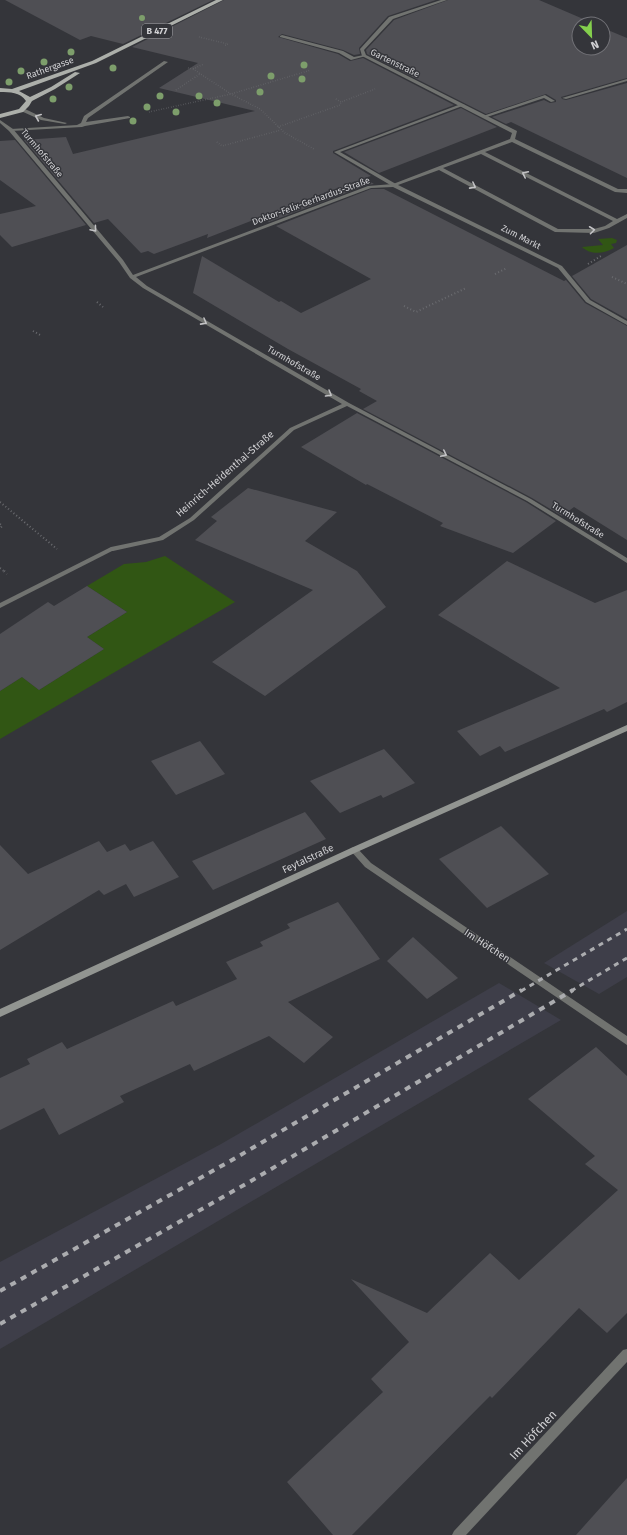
<svg xmlns="http://www.w3.org/2000/svg" width="627" height="1535" font-family="'Fira Sans',sans-serif">
  <rect width="100%" height="100%" fill="#34353a"/>
  <g fill="#3e3e49">
    <polygon points="627,911 627,977 599,994 544,963"/>
    <polygon points="499,983 561,1020 0,1349 0,1262 221,1144"/>
  </g>
  <g fill="#315614">
    <path d="M612,238L617,240L616,243L611,244L614,248C604,254 590,255 582,247L603,245L598,239Z"/>
    <polygon points="165,556 235,602 0,739 0,691 22,677 39,690 104,649 87,637 127,612 87,586 124,564 146,562"/>
  </g>
  <g fill="#4f4f54">
    <polygon points="5,0 213,0 123,44 91,36 80,40"/>
    <polygon points="224,0 436,0 388,16 359,48 360,54 354,55 343,50 282,34 278,37 338,54 350,61 363,58 454,105 333,151 333,153 371,176 364,178 374,184 367,185 269,222 261,217 207,238 208,234 154,254 148,251 141,253 108,219 94,223 24,140 66,137 73,154 255,111 159,88 198,63 132,47"/>
    <polygon points="448,0 539,0 595,24 579,24 579,48 603,48 603,28 627,38 627,78 561,97 562,99 566,100 627,83 627,178 511,122 506,124 492,117 544,100 550,103 556,102 556,100 546,94 486,114 367,54 366,50 394,20"/>
    <polygon points="461,108 497,127 379,173 344,152"/>
    <polygon points="15,140 86,225 12,247 0,235 0,214 36,206 0,180 0,141"/>
    <polygon points="371,189 384,189 564,281 566,280 585,303 627,326 627,540 574,507 562,516 532,498 363,409 377,401 359,391 361,389 288,349 193,293 202,256 279,302 281,301 301,313 371,279 276,226"/>
    <polygon points="627,245 627,319 591,299 572,276"/>
    <polygon points="357,413 526,502 556,521 513,553 440,526 443,523 367,484 366,485 301,447"/>
    <polygon points="248,488 337,512 305,541 357,571 386,607 265,696 212,662 313,590 195,540 217,521 211,517"/>
    <polygon points="507,561 595,603 627,590 627,702 607,712 604,709 505,752 500,746 480,756 457,731 560,688 438,615"/>
    <polygon points="87,586 127,612 87,637 104,649 39,690 22,677 0,691 0,634 48,602 54,606"/>
    <polygon points="200,741 225,774 176,795 151,761"/>
    <polygon points="384,749 415,783 383,798 381,795 340,813 310,781"/>
    <polygon points="305,812 326,839 213,890 192,861"/>
    <polygon points="501,826 549,874 487,908 439,859"/>
    <polygon points="99,841 107,852 125,844 130,851 153,841 179,877 134,897 126,884 104,895 99,890 0,950 0,845 28,874"/>
    <polygon points="338,902 380,959 288,1002 333,1037 304,1063 269,1036 194,1071 190,1064 120,1096 124,1102 59,1135 44,1108 0,1130 0,1078 30,1064 27,1059 62,1042 67,1049 173,1001 176,1006 237,979 226,962 263,946 260,942 290,928 287,924"/>
    <polygon points="413,937 458,978 427,999 387,961"/>
    <polygon points="596,1047 627,1076 627,1313 607,1333 579,1308 492,1398 490,1396 352,1535 333,1535 287,1482 383,1392 371,1379 409,1342 351,1279 427,1313 490,1253 519,1280 618,1190 585,1164 595,1156 528,1099"/>
    <polygon points="627,1478 627,1535 576,1535"/>
  </g>
  <g fill="none" stroke-linecap="round" stroke-linejoin="round">
    <g stroke="#6a6b6f" stroke-width="1.5" stroke-dasharray="0.5 2" stroke-linecap="butt">
      <polyline points="199,37 228,44 224,46"/>
      <polyline points="188,68 193,69 231,94 260,109 285,133 314,149"/>
      <polyline points="193,69 204,64"/>
      <polyline points="176,90 200,74"/>
      <polyline points="336,99 341,102"/>
      <polyline points="149,112 231,94 311,70"/>
      <polyline points="278,127 340,105 341,102 375,89"/>
      <polyline points="217,142 222,146 281,130"/>
    </g>
    <g stroke="#6a6b6f" stroke-width="2" stroke-dasharray="1 2.5" stroke-linecap="butt">
      <polyline points="588,264 601,256"/>
      <polyline points="495,274 507,268"/>
      <polyline points="612,277 627,284"/>
      <polyline points="97,302 103,307"/>
      <polyline points="404,306 416,312 466,288"/>
      <polyline points="33,331 40,335"/>
      <polyline points="0,502 57,549"/>
      <polyline points="0,524 2,526 0,529"/>
      <polyline points="0,568 5,572"/>
    </g>
    <polyline stroke="#6a6b6f" stroke-width="2.5" stroke-dasharray="1 3" stroke-linecap="butt" points="4,571 7,574"/>
    <g fill="#717370" fill-rule="evenodd">
      <polygon points="282,35 343,51 354,57 364,55 366,56 351,60 339,53 280,37 280,36"/>
      <polygon points="164,61 168,62 88,118 86,122 128,116 130,117 130,118 85,126 82,127 11,131 9,130 11,129 77,125 81,123 84,116"/>
      <polygon points="627,79 627,81 566,99 562,98"/>
      <polygon points="545,95 555,101 551,102 544,98 487,117 483,116"/>
      <polygon points="461,104 465,105 340,152 396,184 396,186 392,186 334,152"/>
      <polygon points="21,109 25,109 44,118 67,123 65,124 41,120 21,111"/>
      <polygon points="111,547 113,547 116,549 0,608 0,603"/>
    </g>
    <g fill="#717370" fill-rule="evenodd">
      <path d="M441,0H447L393,19L364,50L366,55L517,131L515,139L618,189H627V193L615,192L512,142L485,152L617,219L627,214V218L609,228L594,233L555,232L439,170L398,185L562,266L590,300L627,321V325L586,302L558,268L393,187L371,188L136,277L147,286L349,403L531,499L627,558V563L527,501L347,406L294,430L194,520L163,540L113,551H111L110,549L111,547L159,537L190,518L290,428L342,404L143,288L130,278L119,262L9,131L0,123V120L13,129L123,260L133,275L368,186L393,184L510,139L512,133L362,56L360,49L389,17ZM481,154L613,221L605,226L594,229H558L443,168Z"/>
      <polygon points="354,847 357,848 371,863 627,1036 627,1045 365,867 350,850 351,848"/>
      <polygon points="627,1349 627,1362 466,1535 452,1535 454,1531 623,1350"/>
    </g>
    <polygon fill="#929591" fill-rule="evenodd" points="627,725 627,731 357,852 0,1017 0,1009 351,848"/>
    <path fill="#acafaa" fill-rule="evenodd" d="M216,0H223L96,63L19,91L30,97L51,87L75,72L80,73L55,89L32,101L29,106L23,112L0,118V114L19,109L26,101C20,92 10,92 0,92V88L12,89L92,61Z"/>
    <g stroke="#abacaf" stroke-width="3" stroke-dasharray="5 5" stroke-linecap="butt">
      <polyline points="521,991 627,929"/>
      <polyline points="571,991 627,958"/>
    </g>
    <g stroke="#abacaf" stroke-width="4" stroke-dasharray="6 6" stroke-linecap="butt">
      <polyline points="0,1291 232,1160 522,990"/>
      <polyline points="0,1324 251,1181 573,990"/>
    </g>
  </g>
  <g fill="#7d9e6b">
    <circle cx="142" cy="18" r="3"/>
    <circle cx="71" cy="52" r="3.5"/>
    <circle cx="44" cy="62" r="3.5"/>
    <circle cx="304" cy="65" r="3.5"/>
    <circle cx="113" cy="68" r="3.5"/>
    <circle cx="21" cy="71" r="3.5"/>
    <circle cx="271" cy="76" r="3.5"/>
    <circle cx="302" cy="79" r="3.5"/>
    <circle cx="9" cy="82" r="3.5"/>
    <circle cx="69" cy="87" r="3.5"/>
    <circle cx="260" cy="92" r="3.5"/>
    <circle cx="160" cy="96" r="3.5"/>
    <circle cx="199" cy="96" r="3.5"/>
    <circle cx="53" cy="99" r="3.5"/>
    <circle cx="217" cy="103" r="3.5"/>
    <circle cx="147" cy="107" r="3.5"/>
    <circle cx="176" cy="112" r="3.5"/>
    <circle cx="133" cy="121" r="3.5"/>
  </g>
  <defs><path id="oneway-chevron" d="M-2-3.5L2.5 0L-2 3.5" fill="none" stroke-width="1.6" stroke-linecap="round" stroke-linejoin="round"/></defs>
  <g stroke="#c3c3c5">
    <use href="#oneway-chevron" transform="translate(38 117) rotate(-157)"/>
    <use href="#oneway-chevron" transform="translate(525 174) rotate(-153)"/>
    <use href="#oneway-chevron" transform="translate(473 186) rotate(28)"/>
    <use href="#oneway-chevron" transform="translate(94 229) rotate(50)"/>
    <use href="#oneway-chevron" transform="translate(592 230) rotate(-7)"/>
    <use href="#oneway-chevron" transform="translate(204 322) rotate(29)"/>
    <use href="#oneway-chevron" transform="translate(329 394) rotate(30)"/>
    <use href="#oneway-chevron" transform="translate(444 454) rotate(27)"/>
  </g>
  <g text-anchor="middle" dominant-baseline="central" stroke-width="3" stroke-linejoin="round" paint-order="stroke">
    <rect fill="#34353a" stroke="#a2a2a6" stroke-width="1" x="142" y="24" width="30" height="14" rx="3"/>
    <g font-size="9" font-weight="bold" fill="#d1d1d4">
      <text x="157" y="31">B 477</text>
    </g>
    <g font-size="9" fill="#d1d1d4" stroke="#34353a">
      <text transform="translate(395 63) rotate(26)">Gartenstraße</text>
      <text transform="translate(50 68) rotate(-20)">Rathergasse</text>
      <text transform="translate(42 153) rotate(50)">Turmhofstraße</text>
      <text transform="translate(311 201) rotate(-20)">Doktor-Felix-Gerhardus-Straße</text>
      <text transform="translate(521 237) rotate(27)">Zum Markt</text>
      <text transform="translate(294 363) rotate(30)">Turmhofstraße</text>
      <text transform="translate(578 520) rotate(32)">Turmhofstraße</text>
    </g>
    <g font-size="10" fill="#d1d1d4" stroke="#34353a">
      <text transform="translate(225 474) rotate(-41)">Heinrich-Heidenthal-Straße</text>
      <text transform="translate(308 859) rotate(-25)">Feytalstraße</text>
      <text transform="translate(487 946) rotate(33)">Im Höfchen</text>
    </g>
    <g font-size="12" fill="#d1d1d4" stroke="#34353a">
      <text transform="translate(533 1435) rotate(-47)">Im Höfchen</text>
    </g>
  </g>
  <g transform="translate(591 36) rotate(157)"><circle r="19" fill="#34353a" stroke="#737378"/>
  <path d="M0-3L7 15L0 10L-7 15Z" fill="#84cf4d"/>
  <text y="-6" font-size="11" font-weight="bold" text-anchor="middle" fill="#d1d1d4">N</text>
  </g>
</svg>
